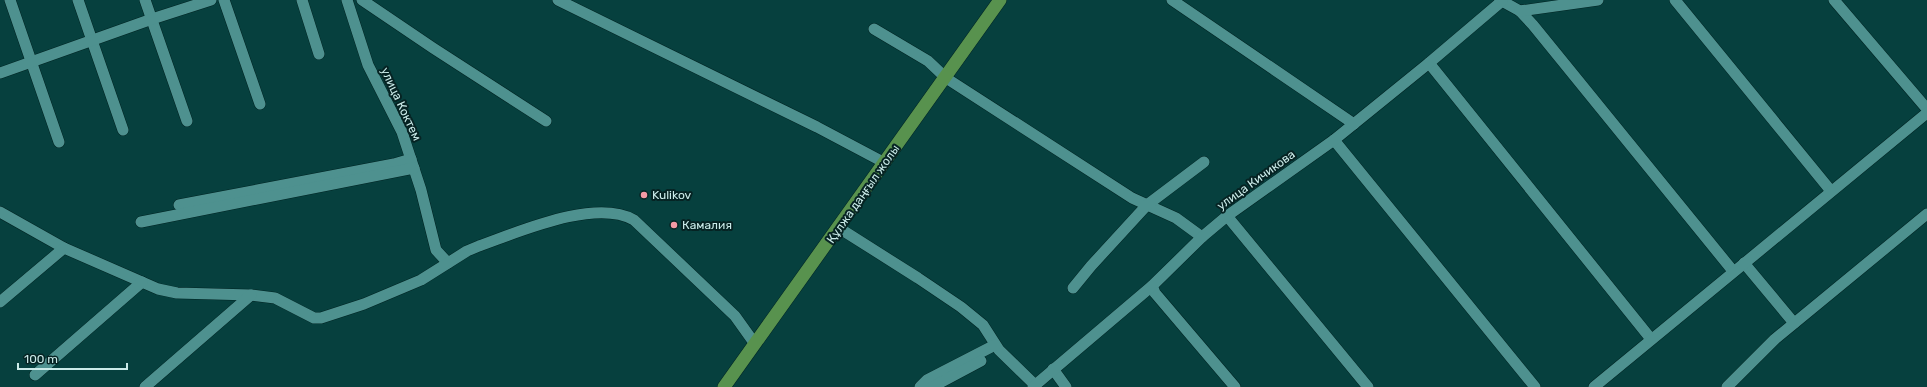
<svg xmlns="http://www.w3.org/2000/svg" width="1927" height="387" font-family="Rubik,sans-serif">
  <rect width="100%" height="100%" fill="#06403e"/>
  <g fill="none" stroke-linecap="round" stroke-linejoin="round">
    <defs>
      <g id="minor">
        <polyline points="10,0 59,142"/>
        <polyline points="78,0 123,130"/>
        <polyline points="145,0 187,121"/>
        <polyline points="224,0 260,104"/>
        <polyline points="302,0 319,54"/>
        <polyline points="347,0 368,65 402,132 421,190 436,250 448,263"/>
        <polyline points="362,0 433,48 546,121"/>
        <polyline points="558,0 817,127 885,163"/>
        <polyline points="1172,0 1354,124"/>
        <polyline points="1500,0 1520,11 1533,25 1733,271"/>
        <polyline points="1675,0 1831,191"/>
        <polyline points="1834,0 1927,109"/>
        <polyline points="1520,11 1598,0"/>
        <polyline points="874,29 928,61 946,78 1132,198 1176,218 1202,237"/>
        <polyline points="1429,63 1651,339"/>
        <polyline points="0,73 152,19 211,0"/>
        <polyline points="1334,140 1535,387"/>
        <polyline points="179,205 394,164 411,159"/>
        <polyline points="0,212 64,248"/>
        <polyline points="1227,216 1368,387"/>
        <polyline points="141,222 414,168"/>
        <polyline points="839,228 918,278 961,307 983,325 999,350 1035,385"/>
        <polyline points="1744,263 1794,323"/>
        <polyline points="1152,286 1155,293 1235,387"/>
        <polyline points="1073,288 1091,266 1147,205 1204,162"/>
        <path d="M0,302L64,248L158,289L177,293L251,295L275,298L314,318H321L364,304L421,280L467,251L479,246C519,232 595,198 634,220L735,316L755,344"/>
        <polyline points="1053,369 1066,387"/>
        <polyline points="35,375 142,282"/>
        <polyline points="145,387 251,295"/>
        <polyline points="920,387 927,380 995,345"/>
        <polyline points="932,387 981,361"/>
        <polyline points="1033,387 1152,286 1202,237 1227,216 1334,140 1429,63 1502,1"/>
        <polyline points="1594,387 1927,113"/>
        <polyline points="1727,387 1775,339 1927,214"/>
      </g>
      <polyline id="major" points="724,387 1000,0"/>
    </defs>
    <use href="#minor" stroke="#002423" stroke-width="12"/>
    <use href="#major" stroke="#002423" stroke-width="14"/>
    <use href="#minor" stroke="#4e918f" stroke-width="11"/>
    <use href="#major" stroke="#58924e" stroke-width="13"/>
  </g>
  <g fill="#f49aa5" stroke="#062323" stroke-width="1.5">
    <circle cx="644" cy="195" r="4"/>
    <circle cx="674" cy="225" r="4"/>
  </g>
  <g text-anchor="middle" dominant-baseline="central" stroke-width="4" stroke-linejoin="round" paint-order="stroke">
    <g font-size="12" fill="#cbebe9" stroke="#062323">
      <text transform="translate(401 104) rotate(65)">улица Коктем</text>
      <text transform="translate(1256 180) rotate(-36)">улица Кичикова</text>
      <text transform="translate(863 194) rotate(-55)">Құлжа даңғыл жолы</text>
    </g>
    <g font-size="12" fill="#cbebe9" stroke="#062323" text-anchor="start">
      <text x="652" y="195">Kulikov</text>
      <text x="682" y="225">Камалия</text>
    </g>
  </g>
  <path d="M18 363v6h109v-6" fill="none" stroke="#cbebe9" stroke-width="2"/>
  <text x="24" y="363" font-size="12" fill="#cbebe9" stroke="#062323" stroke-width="3" paint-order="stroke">100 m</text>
</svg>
